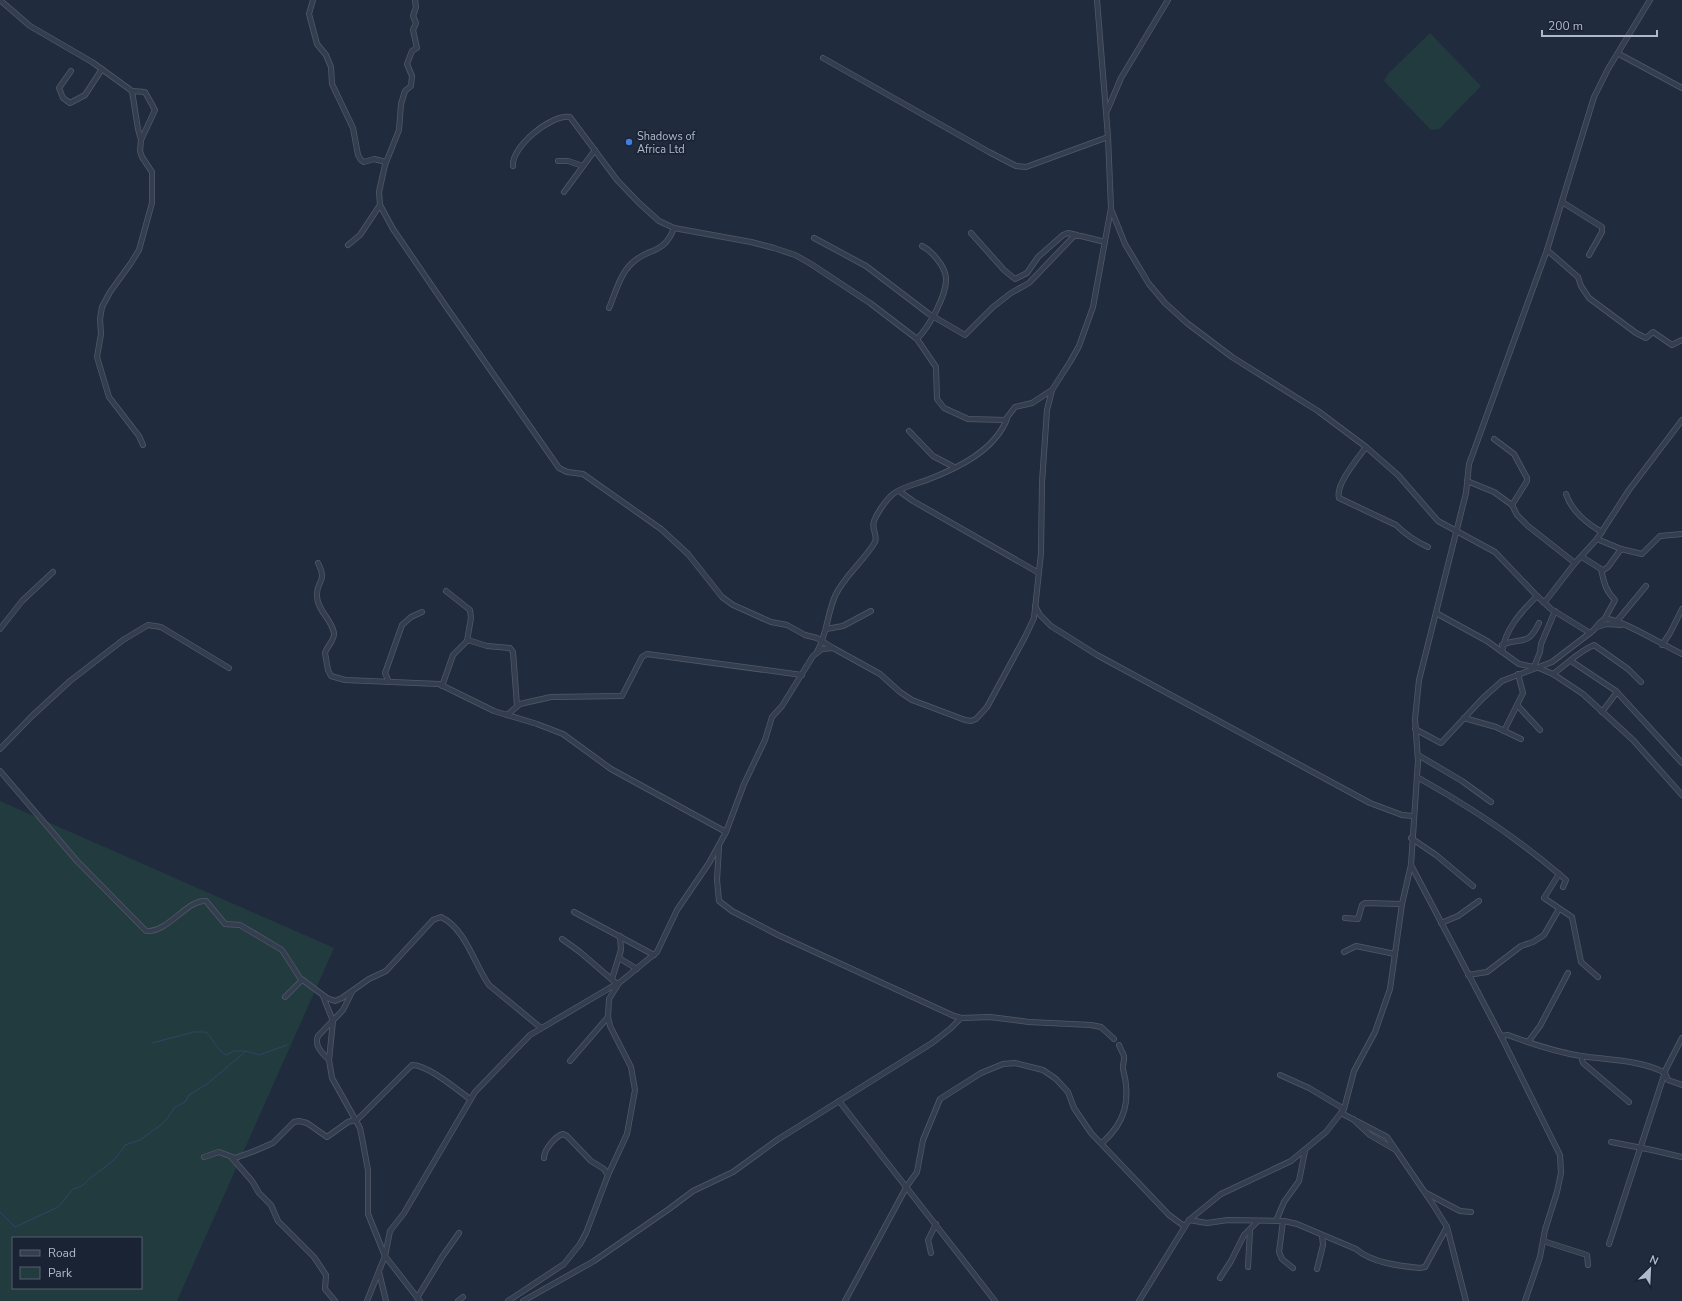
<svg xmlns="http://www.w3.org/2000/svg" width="1682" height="1301" font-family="'Nunito Sans',sans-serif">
  <rect width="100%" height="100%" fill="#202c3e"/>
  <g fill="#223b3f" fill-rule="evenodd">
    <polygon points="1430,33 1481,86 1439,129 1431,130 1384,81 1388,74"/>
    <path d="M0,801L334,948L177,1301H0ZM13,1238H141V1288H13Z"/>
  </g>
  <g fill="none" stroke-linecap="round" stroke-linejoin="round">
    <g stroke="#314465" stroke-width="1">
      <path d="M152,1043L194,1032H206C213,1039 217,1050 226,1055L234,1051H245"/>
      <path d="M0,1212L15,1227L58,1207L73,1189C84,1187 86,1181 94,1175C107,1166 117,1159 125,1145L140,1140L158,1127L166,1120L175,1107L185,1102L189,1095L207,1084L246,1051L259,1055L287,1045"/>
    </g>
    <defs>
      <g id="street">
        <polyline points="0,0 30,26 92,62 132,91 145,92 155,110 141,140 140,151 142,157 152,172 152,203 139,250 131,263 110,292 102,307 100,319 101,334 97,357 109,397 139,436 143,445"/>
        <polyline points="313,0 309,14 317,44 326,55 331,67 332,84 353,128 358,155 361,160 364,162 374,159 386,162"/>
        <polyline points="415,0 416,7 413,16 416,23 413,30 417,48 412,51 407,64 412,76 411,86 405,91 401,104 399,130 385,165 379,192 380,205 393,229 445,305 559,468 567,472 583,474 661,529 688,554 722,597 733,605 771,622 787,625 805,635 817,638 833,648"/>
        <polyline points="1619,54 1682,88"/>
        <polyline points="823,58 989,152 1016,166 1026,167 1108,137"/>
        <polyline points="71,71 59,88 63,98 70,103 85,95 102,69"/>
        <polyline points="132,91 138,129 141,140"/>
        <polyline points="1107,111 1121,78 1168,0"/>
        <polyline points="558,161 568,161 583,166"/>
        <path d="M513,166C511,147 551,114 570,117L617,180L639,203L659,221L674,228L751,242L774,248L795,255L811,264L870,303L917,339L936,367L937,399L944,408L968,419L1005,420L1015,407L1032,403L1052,390L1070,362L1079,346L1093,307L1111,208L1108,137L1097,0"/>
        <polyline points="564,192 595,150"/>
        <polyline points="1562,202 1602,227 1602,232 1589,255"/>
        <path d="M1111,209L1125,244L1149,284L1165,303L1187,323L1232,357L1318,411L1366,447L1398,475L1438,521L1495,552L1537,596L1551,609L1590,633C1596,630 1599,620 1606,619C1618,617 1668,648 1682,654"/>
        <polyline points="971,233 1004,270 1015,279 1027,273 1038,257 1063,235 1068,233 1077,235"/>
        <polyline points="814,238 866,266 929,314 965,335 993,307 1011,293 1029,283 1074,236 1081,236 1105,242"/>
        <polyline points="348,245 360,235 380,205"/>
        <polyline points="1547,250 1578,277 1581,286 1589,298 1636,333 1646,338 1653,332 1672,345 1682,340"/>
        <path d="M609,308C615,294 620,274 632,263C649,247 664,255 674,228"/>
        <path d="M917,339C929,327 947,295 946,278C945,266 932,251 922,246"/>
        <polyline points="909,431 933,456 954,467"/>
        <polyline points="1494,439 1514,454 1527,478 1527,481 1512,505"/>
        <path d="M1366,447C1358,458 1335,485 1339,498L1396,525C1406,535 1415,541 1428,547"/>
        <polyline points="1467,481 1494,492 1512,505 1517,515 1528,526 1575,563"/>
        <polyline points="899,491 913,501 1039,573"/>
        <path d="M1566,494C1571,510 1587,524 1602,532"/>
        <polyline points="1597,539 1621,549"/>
        <path d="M1582,557L1601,569C1604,582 1605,590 1615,600L1604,620"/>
        <path d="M318,563C328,583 316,580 317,596C317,610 332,620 334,633C335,640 327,646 325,653L328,670L331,676L345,680L439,684L494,711L537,724L563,734L611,769L726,832"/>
        <polyline points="1602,571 1608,567 1621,549 1642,554 1660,536 1682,534"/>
        <polyline points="446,591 470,610 471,618 467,641"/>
        <polyline points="1544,603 1575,563 1597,539 1629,490 1682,420"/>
        <polyline points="1035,606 1040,615 1051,626 1097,655 1370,803 1402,815 1413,816"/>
        <polyline points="1436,613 1487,641 1519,664 1539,668 1553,674 1583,694 1633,740 1682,795"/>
        <polyline points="1617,621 1646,586"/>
        <polyline points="1597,627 1607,624 1621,625"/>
        <polyline points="0,629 22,601 53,572"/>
        <polyline points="826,629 843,626 871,611"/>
        <path d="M1502,645C1522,636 1527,648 1539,623"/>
        <polyline points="1662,645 1670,633 1682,609"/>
        <path d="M817,652C827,634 827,615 835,596C844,576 864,561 875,542C878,535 871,529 874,521C877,513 886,500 893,494C902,487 916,484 927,480C958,468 994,451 1007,419"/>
        <path d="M1502,652C1505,629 1521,612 1537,596"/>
        <polyline points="1571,661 1616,691 1682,763"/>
        <polyline points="1534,667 1540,652 1541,644 1555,611"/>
        <path d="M1553,674C1567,664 1579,651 1594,645L1628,669L1641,682"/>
        <polyline points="389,682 385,673 402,625 411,617 422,612"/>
        <polyline points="442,686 453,655 468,640 487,646 510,648 513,652 517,706"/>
        <polyline points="1518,706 1540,730"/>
        <polyline points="1602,712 1617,692"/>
        <polyline points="507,715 520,704 551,697 622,696 642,657 647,654 802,675"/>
        <polyline points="1464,718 1496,727 1521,739"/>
        <polyline points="1415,729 1441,743 1483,698 1502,681 1552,662 1590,633"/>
        <polyline points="1504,731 1523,693 1518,674"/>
        <polyline points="0,749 32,716 70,681 123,640 148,625 161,627 229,668"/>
        <polyline points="1418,755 1462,781 1491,802"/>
        <path d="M0,771L77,861L146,931C168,933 187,899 206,901L225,924L240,925L282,950L300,978L327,998L335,1001L342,998L369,979L386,971L433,920L441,917C466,929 474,964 489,985L541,1028"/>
        <path d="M1417,777C1467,805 1516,837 1559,874L1544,898L1572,917L1581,962L1598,977"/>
        <polyline points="1411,838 1436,855 1473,886"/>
        <polyline points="719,846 717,880 719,901 732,911 778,935 954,1016 961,1018 990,1017 1029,1022 1091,1025 1101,1027 1114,1039"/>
        <polyline points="1411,865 1501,1036 1560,1155 1561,1173 1557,1192 1545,1230 1540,1257 1525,1301"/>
        <polyline points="1559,874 1566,880 1563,887"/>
        <polyline points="574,912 654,955"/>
        <polyline points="1345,918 1358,919 1362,905 1365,903 1402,904"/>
        <polyline points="1441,923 1458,916 1479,901"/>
        <polyline points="562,939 580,952 617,984"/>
        <polyline points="1344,952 1356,946 1395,954"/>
        <polyline points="619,958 637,969"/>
        <polyline points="1468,975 1487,972 1521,946 1533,942 1544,935 1559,909"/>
        <polyline points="612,979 621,950 620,936"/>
        <polyline points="323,996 333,1021 329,1060 332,1078 360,1128 362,1138 368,1170 368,1214 385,1256 420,1301"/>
        <polyline points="285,997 302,980"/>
        <path d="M1501,1036L1508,1035C1532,1044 1556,1052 1581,1056C1607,1060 1642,1060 1665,1073L1668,1080L1682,1085"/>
        <polyline points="1528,1042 1540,1026 1568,973"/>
        <polyline points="1581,1056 1583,1063 1629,1102"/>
        <path d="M329,1060C322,1053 314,1046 318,1036L343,1010L352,992"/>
        <polyline points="570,1061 608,1017"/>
        <polyline points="1280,1075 1309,1088 1344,1109"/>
        <polyline points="839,1101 995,1301"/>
        <polyline points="1341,1113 1387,1137 1432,1203 1447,1227 1466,1301"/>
        <polyline points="1353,1119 1370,1135 1394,1149"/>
        <path d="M356,1121L412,1065C428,1065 456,1089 470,1099"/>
        <polyline points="1611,1142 1652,1150 1682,1157"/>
        <path d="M1102,1143C1126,1122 1131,1099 1123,1069C1122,1065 1125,1061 1124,1056C1123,1053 1120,1048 1119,1045"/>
        <polyline points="204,1157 219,1152 235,1158 252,1152 273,1143 294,1122 299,1121 307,1123 327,1137 348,1122 355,1120"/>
        <polyline points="232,1158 252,1181 259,1193 271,1205 278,1221 314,1257 326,1275 325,1289 335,1301"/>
        <path d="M544,1158C544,1149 556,1136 563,1134L567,1136L591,1161L604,1169L608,1175"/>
        <polyline points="1426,1193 1460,1211 1471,1212"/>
        <path d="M1189,1220L1207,1223L1228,1220L1284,1221L1297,1224L1356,1249C1372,1263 1400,1266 1420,1268L1425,1267L1447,1227"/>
        <polyline points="1276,1221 1284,1202 1299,1181 1305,1151"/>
        <polyline points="1283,1221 1279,1252 1282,1259 1293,1268"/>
        <polyline points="1543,1241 1587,1255 1588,1265"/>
        <polyline points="1609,1244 1666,1069 1682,1038"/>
        <polyline points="931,1253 928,1240 936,1224"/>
        <polyline points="1248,1267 1250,1230"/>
        <polyline points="1317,1269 1323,1245 1322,1235"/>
        <polyline points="379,1272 386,1301"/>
        <polyline points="1220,1278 1231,1261 1244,1235 1257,1222"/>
        <polyline points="417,1298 442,1257 459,1233"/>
        <polyline points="367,1301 385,1256 390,1231 404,1213 475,1092 530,1035 618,983"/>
        <polyline points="458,1301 463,1297"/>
        <polyline points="508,1301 564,1264 580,1244 586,1233 608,1175 627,1134 635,1090 631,1067 610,1026 608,1017 609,999 619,983 657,952 677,910 709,863 726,832 744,784 765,740 772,717 782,706 813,656 822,649 833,648 880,674 900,692 912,700 965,720 971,721 976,719 987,707 1025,637 1034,618 1041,553 1042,482 1047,410 1052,390"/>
        <polyline points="523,1301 594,1261 669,1209 693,1191 733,1172 777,1140 932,1043 950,1029 961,1018"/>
        <polyline points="845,1301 907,1186 917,1172 923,1140 940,1099 981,1073 1003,1064 1015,1063 1043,1070 1056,1079 1068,1092 1074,1108 1091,1133 1169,1215 1184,1226"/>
        <polyline points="1139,1301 1189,1220 1221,1194 1291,1161 1326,1132 1344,1109 1354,1071 1375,1032 1390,989 1402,904 1411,865 1418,761 1415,719 1419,680 1466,493 1469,464 1547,250 1594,97 1608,69 1650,0"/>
      </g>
    </defs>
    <use href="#street" stroke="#505969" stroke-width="6"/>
    <use href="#street" stroke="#353e4e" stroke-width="4.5"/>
  </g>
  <circle fill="#3f7fe0" stroke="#1a2333" stroke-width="1.5" cx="629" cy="142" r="4"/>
  <g text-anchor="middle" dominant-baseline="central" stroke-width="3.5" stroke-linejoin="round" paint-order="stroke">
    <g font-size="11" fill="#b0b9ca" stroke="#1a2333" text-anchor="start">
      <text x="637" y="136">Shadows of<tspan x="637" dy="13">Africa Ltd</tspan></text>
    </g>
  </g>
  <rect x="12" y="1237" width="130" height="52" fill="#1a2333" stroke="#565f6f"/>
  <rect x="20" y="1250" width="20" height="6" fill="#353e4e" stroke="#565f6f"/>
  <text x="48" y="1257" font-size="12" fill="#b0b9ca">Road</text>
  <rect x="20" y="1267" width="20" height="12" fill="#223b3f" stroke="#565f6f"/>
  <text x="48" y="1277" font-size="12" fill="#b0b9ca">Park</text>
  <g transform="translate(1650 1269) rotate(24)" stroke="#1a2333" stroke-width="3" paint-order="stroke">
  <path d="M0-3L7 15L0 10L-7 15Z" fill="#b0b9ca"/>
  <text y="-6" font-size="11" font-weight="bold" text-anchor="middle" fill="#b0b9ca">N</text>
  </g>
  <path d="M1542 30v6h115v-6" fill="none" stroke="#b0b9ca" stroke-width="2"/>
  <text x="1548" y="30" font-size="12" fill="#b0b9ca" stroke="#1a2333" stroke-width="3" paint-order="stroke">200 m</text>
</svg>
